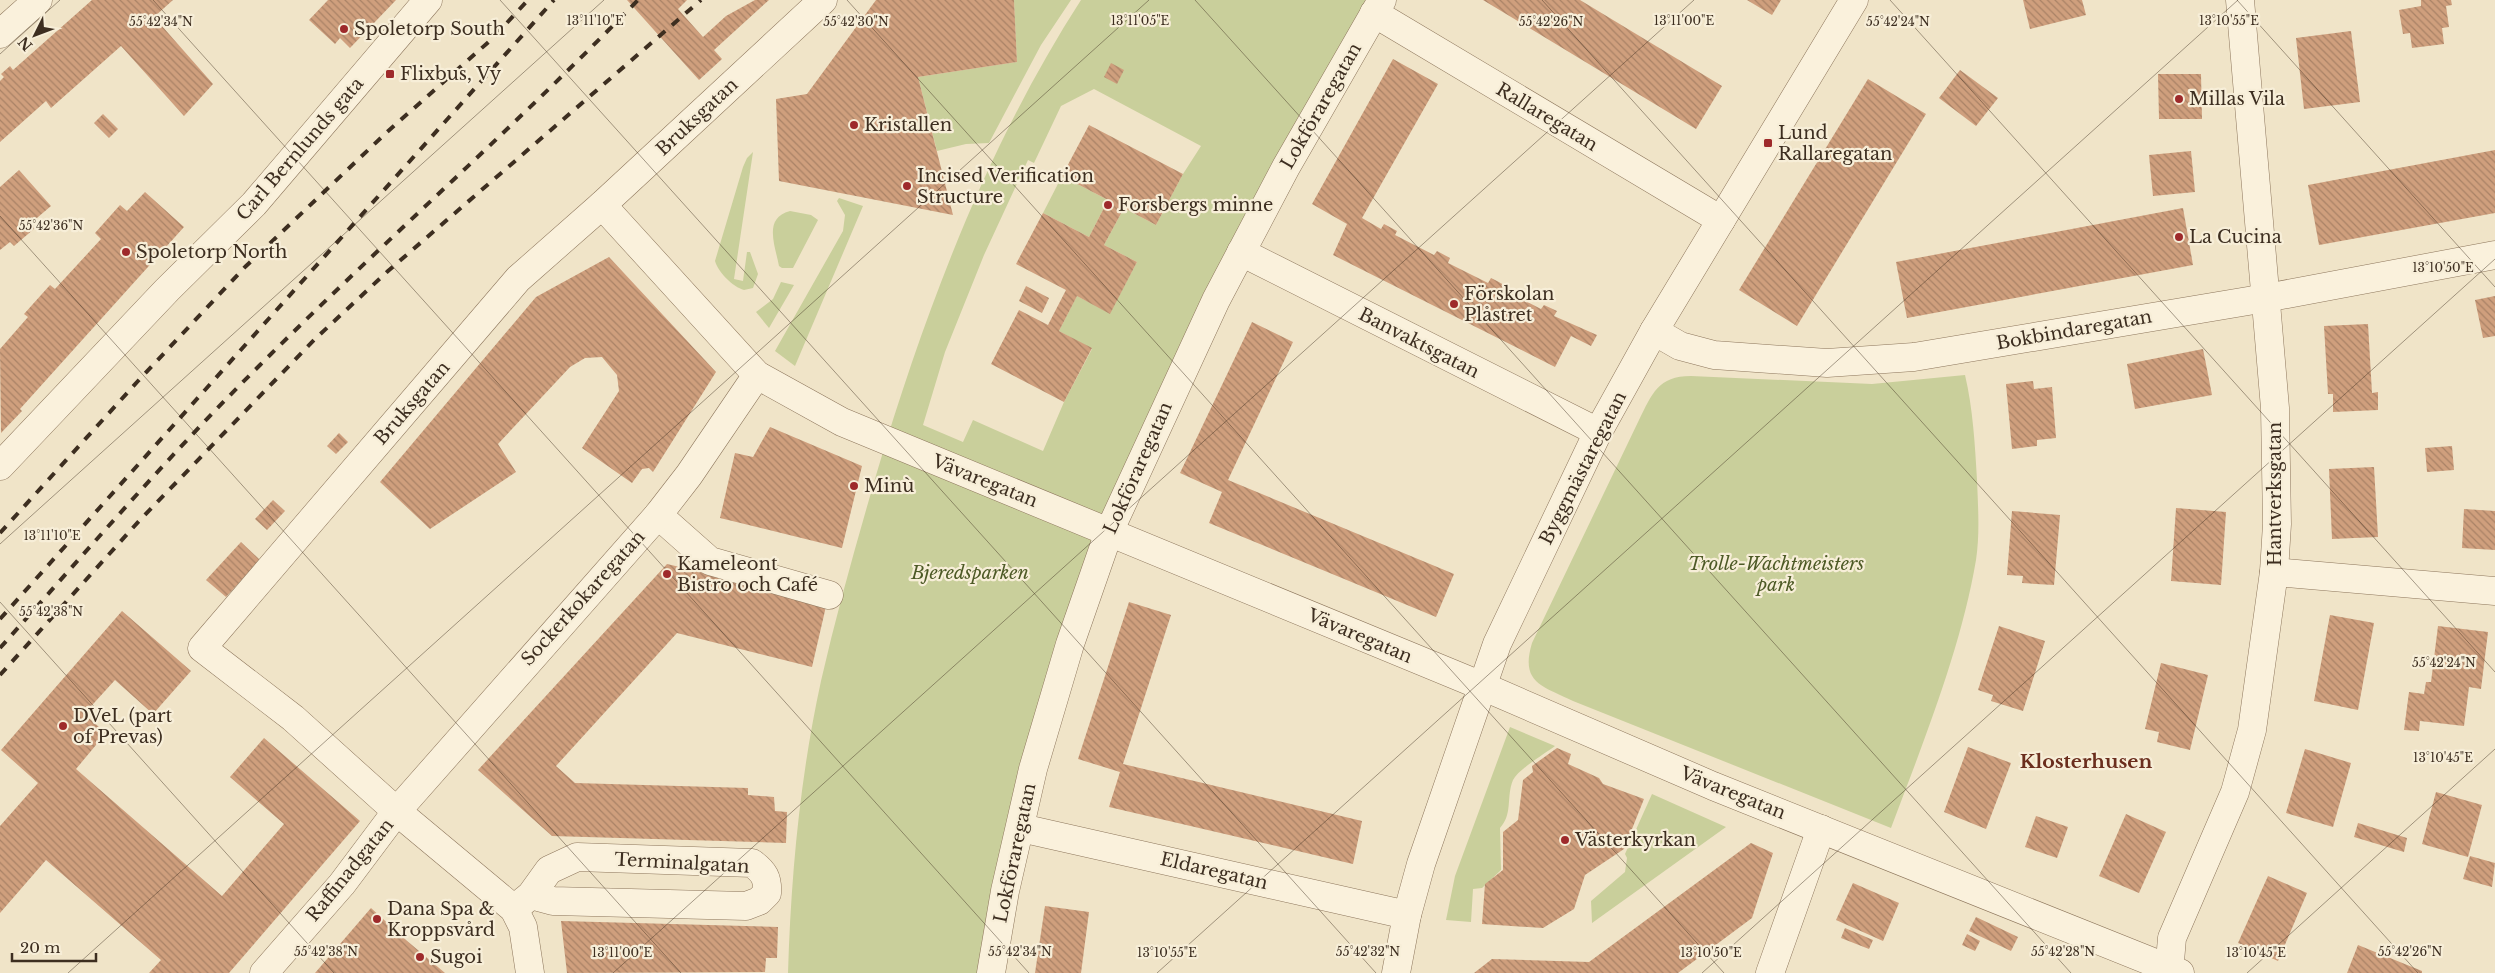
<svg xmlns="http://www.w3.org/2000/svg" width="2495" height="973" font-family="'Libre Baskerville',serif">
  <defs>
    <pattern id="building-back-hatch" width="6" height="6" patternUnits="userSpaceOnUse" patternTransform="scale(1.25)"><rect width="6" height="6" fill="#cf9f7d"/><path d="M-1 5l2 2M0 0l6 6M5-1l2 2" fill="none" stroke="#a98266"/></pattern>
  </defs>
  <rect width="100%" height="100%" fill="#f0e4c8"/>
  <g fill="#c9cf9b" fill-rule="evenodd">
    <polygon points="1014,0 1071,0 1041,45 989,143 966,144 937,151 918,77 1017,62"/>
    <path d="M1081,0H1382L1109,532L991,973H788C791,875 800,777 821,681C837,611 857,541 877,472C926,308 988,144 1081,0ZM1094,89L1201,146L1183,174L1156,225L1124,208L1104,245L1137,262L1110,313L1077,296L1059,331L1092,349L1064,402L1043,451L973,420L963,442L923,425L945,352L984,255L1028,160L1034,163L1061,106Z"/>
    <path d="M753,152L734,279L743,281L747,252H750L758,274L753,288L744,290C733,287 718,272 715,261L743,167L747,158Z"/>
    <polygon points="1062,176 1108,200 1089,237 1043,213"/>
    <polygon points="839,198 863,206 795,366 775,351 843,231 845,215 837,201"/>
    <path d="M790,211L811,215L818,220L793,268H782L779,266C775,245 763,218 790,211Z"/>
    <polygon points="781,282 794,285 769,328 756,312 773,299"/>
    <path d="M1965,375C1973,409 1975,445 1977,480C1978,506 1980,534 1976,560C1961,649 1923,743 1891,828L1573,701C1542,686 1520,683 1532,643L1639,420C1652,394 1658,376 1691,376L1872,384Z"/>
    <path d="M1510,727L1555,746C1543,755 1519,769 1513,780C1506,797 1513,814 1500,828L1501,870L1482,888L1473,889L1471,922L1446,920L1455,876Z"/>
    <polygon points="1652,794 1726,827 1592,923 1591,901 1625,872 1627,858 1625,854"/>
  </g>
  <g fill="url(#building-back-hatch)">
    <polygon points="92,0 173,0 154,17 213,84 184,116 121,46 51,108 46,101 0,142 0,81 4,77 1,74 10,66 13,70"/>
    <polygon points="328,0 396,0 350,48 340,38 335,44 309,20"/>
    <polygon points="627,0 687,0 678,9 703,37 726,16 755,0 769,0 714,50 722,59 699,80"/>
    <polygon points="876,0 1014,0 1017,62 918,77 953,215 779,181 776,99 807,94"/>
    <polygon points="1483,0 1580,0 1722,86 1696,129"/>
    <polygon points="1747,0 1781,0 1772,15"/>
    <polygon points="2023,0 2082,0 2086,15 2030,29"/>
    <polygon points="2421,0 2451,0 2452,5 2446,6 2449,27 2442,28 2444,44 2412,48 2410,33 2403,34 2399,10 2421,6"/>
    <polygon points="2351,31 2360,102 2304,109 2296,38"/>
    <polygon points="1393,59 1438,84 1362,218 1381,229 1384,224 1397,231 1395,235 1434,255 1437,251 1450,258 1448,263 1488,283 1491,278 1497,281 1504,285 1502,289 1541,309 1544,305 1557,311 1554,316 1597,335 1591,346 1571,336 1555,367 1333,255 1347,224 1312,204"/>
    <polygon points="1111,63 1124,70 1117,84 1104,77"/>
    <polygon points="1960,70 1998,98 1976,126 1939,98"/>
    <polygon points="2158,74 2201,74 2202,119 2159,119"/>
    <polygon points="1868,79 1926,114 1797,326 1739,290"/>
    <polygon points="103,114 118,129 109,138 94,123"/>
    <polygon points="1089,125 1183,174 1156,225 1124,208 1104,245 1137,262 1110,314 1077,296 1074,302 1059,331 1092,348 1064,402 991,364 1019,310 1048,325 1066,290 1016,264 1043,213 1089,237 1108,200 1062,176"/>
    <polygon points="2495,150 2495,213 2319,245 2308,185"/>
    <polygon points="2191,151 2195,192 2153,196 2149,155"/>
    <polygon points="19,170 51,206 31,223 35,228 14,246 10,242 0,250 0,187"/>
    <polygon points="145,192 184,227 20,409 22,411 1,433 0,349 28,317 24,314 50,285 55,289 101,239 95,233 120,205 127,211"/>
    <polygon points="2183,208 2193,265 1907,318 1896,262"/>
    <polygon points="609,257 716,372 653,472 649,468 642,469 632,483 582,448 619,391 617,375 602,357 585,358 570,367 498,444 516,472 430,529 380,482 536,297"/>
    <polygon points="1026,286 1049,298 1042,313 1019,301"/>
    <polygon points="2495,296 2495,336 2483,338 2475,300"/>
    <polygon points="1252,322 1293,342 1228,480 1454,574 1436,617 1209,523 1222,492 1180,473"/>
    <polygon points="2368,324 2372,393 2378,392 2378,410 2333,412 2333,394 2328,394 2324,326"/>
    <polygon points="2203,349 2212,395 2135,409 2127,364"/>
    <polygon points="2033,381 2034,389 2052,387 2056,438 2037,440 2037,446 2012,449 2006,384"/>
    <polygon points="770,427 862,466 842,548 720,518 735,453 753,457"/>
    <polygon points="339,433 348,442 336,454 327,446"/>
    <polygon points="2452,446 2454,470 2427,472 2425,448"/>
    <polygon points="2374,467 2378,537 2332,539 2329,469"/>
    <polygon points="273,500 285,511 267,530 255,519"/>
    <polygon points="2176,508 2226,512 2221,585 2171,581"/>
    <polygon points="2464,509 2495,511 2495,550 2462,548"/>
    <polygon points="2012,511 2060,515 2054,585 2022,583 2023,576 2007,575"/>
    <polygon points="241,542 260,560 226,597 206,580"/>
    <polygon points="667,564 827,602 812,667 677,633 556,766 575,783 748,788 748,795 774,797 775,811 787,812 786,843 552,836 478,770"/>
    <polygon points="1129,602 1171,615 1123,764 1362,821 1353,864 1109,807 1120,772 1078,759"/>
    <polygon points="122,611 191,671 153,714 115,680 84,714 106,733 76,769 222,896 284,824 230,777 264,738 360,821 229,973 149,973 161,960 46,860 0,913 0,826 38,783 1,750"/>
    <polygon points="2330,615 2374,623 2358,710 2314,701"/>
    <polygon points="1999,626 2045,641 2023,711 1991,701 1993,695 1978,690"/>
    <polygon points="2438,626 2488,632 2481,689 2469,687 2464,726 2420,721 2419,731 2404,730 2409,692 2424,694 2426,682 2431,682"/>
    <polygon points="2161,663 2208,675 2190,750 2157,742 2159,732 2145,729"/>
    <polygon points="1968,747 2011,763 1986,829 1944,812"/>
    <polygon points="1557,748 1571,754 1568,764 1599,778 1603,784 1644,799 1624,849 1585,875 1574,909 1543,928 1482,924 1485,884 1503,870 1503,832 1518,820 1523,780 1533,772 1532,766"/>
    <polygon points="2305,749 2351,763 2333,827 2286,813"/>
    <polygon points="2436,792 2482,805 2468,857 2422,844"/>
    <polygon points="2126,814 2166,832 2139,893 2099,876"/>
    <polygon points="2036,816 2068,827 2057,858 2025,847"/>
    <polygon points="2358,823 2407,838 2404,852 2354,837"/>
    <polygon points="1751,843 1773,853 1752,918 1678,973 1474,973 1492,959 1589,962"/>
    <polygon points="2470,856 2495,863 2492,887 2463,879"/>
    <polygon points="2268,876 2307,893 2278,961 2238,943"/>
    <polygon points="1853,883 1899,903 1883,941 1836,920"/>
    <polygon points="1045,906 1089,912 1081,973 1035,973"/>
    <polygon points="371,908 406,940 445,973 315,973"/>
    <polygon points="1976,917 2018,937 2011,951 1969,931"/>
    <polygon points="561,921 778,927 777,958 766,958 765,972 567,973"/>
    <polygon points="1845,928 1873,940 1869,949 1841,938"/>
    <polygon points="1967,934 1980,941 1975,951 1962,945"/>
    <polygon points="2358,945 2422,971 2422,973 2347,973"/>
  </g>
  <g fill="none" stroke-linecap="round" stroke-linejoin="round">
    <defs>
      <g id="minor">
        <polyline points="1374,13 1721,220"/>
        <polyline points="0,34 38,0"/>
        <polyline points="602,205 757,375 842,422 1482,686 1713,786 2180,973"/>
        <polyline points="1241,252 1598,432"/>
        <polyline points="1654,331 1680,346 1714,355 1827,363 1914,357 2266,298 2495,255"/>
        <polyline points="0,466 167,290 254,204 428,0"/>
        <polyline points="658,515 710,561 829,595"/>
        <polyline points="2274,572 2495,591"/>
        <polyline points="1021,828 1407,915"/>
        <path d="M514,909L531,895L553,901L746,906L759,901L767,893C768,878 764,872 752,863L577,857L549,870L531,895"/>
        <polyline points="264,973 342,884 396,812 658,515 689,475 757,375"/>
        <polyline points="530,973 523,927 514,909 394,809 293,718 202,648 518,279 602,205 823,0"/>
        <polyline points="991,973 1005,891 1033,769 1070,644 1109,532 1216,300 1286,167 1382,0"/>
        <polyline points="1396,973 1407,915 1421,864 1497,644 1598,432 1654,331 1854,0"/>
        <polyline points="1770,973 1821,829"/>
        <polyline points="2169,973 2172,938 2235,792 2252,730 2274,572 2277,524 2275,408 2240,0"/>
      </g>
    </defs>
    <use href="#minor" stroke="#8d765c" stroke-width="29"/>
    <use href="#minor" stroke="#faf1dc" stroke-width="28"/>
    <g stroke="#3d2e20" stroke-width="4" stroke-dasharray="9 9" stroke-linecap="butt">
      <polyline points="0,533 138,381 245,267 386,133 493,38 528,0"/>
      <polyline points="0,619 554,0"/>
      <path d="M0,648C85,553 169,455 260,365C384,241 516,126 638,0"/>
      <polyline points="0,675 139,521 315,339 388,271 701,0"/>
    </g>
  </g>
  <path fill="none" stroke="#3d2e20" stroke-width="1" stroke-opacity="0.45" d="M153,0L1029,973M500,0L1376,973M847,0L1724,973M1195,0L2071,973M1542,0L2418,973M1890,0L2495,672M2237,0L2495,287M0,54L60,0M0,216L681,973M0,544L604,0M0,602L334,973M68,973L1149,0M613,973L1694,0M1157,973L2238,0M1702,973L2495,259M2247,973L2495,749"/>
  <g fill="#9e2a2b" stroke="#f7eed8" stroke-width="2">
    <circle cx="344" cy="29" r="5"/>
    <rect x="385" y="69" width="10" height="10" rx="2.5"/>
    <circle cx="2179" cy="99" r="5"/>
    <circle cx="854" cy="125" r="5"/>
    <rect x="1763" y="138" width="10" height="10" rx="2.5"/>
    <circle cx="907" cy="186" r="5"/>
    <circle cx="1108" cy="205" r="5"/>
    <circle cx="2179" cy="237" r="5"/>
    <circle cx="126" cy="252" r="5"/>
    <circle cx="1454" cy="304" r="5"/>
    <circle cx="854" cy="486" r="5"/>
    <circle cx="667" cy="574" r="5"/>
    <circle cx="63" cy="726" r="5"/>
    <circle cx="1565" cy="840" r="5"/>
    <circle cx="377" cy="919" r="5"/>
    <circle cx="420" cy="957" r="5"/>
  </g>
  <g text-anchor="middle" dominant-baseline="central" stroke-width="4.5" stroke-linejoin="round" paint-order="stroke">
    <g font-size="18" fill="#3d2e20" stroke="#f7eed8" text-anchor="start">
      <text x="354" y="29">Spoletorp South</text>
      <text x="400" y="74">Flixbus, Vy</text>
      <text x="2189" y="99">Millas Vila</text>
      <text x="864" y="125">Kristallen</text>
      <text x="1778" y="133">Lund<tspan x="1778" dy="21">Rallaregatan</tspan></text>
      <text x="917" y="176">Incised Verification<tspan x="917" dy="21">Structure</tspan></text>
      <text x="1118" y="205">Forsbergs minne</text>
      <text x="2189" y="237">La Cucina</text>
      <text x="136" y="252">Spoletorp North</text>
      <text x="1464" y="294">Förskolan<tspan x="1464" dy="21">Plåstret</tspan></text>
      <text x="864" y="486">Minù</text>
      <text x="677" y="564">Kameleont<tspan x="677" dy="21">Bistro och Café</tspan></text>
      <text x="73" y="716">DVeL (part<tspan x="73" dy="21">of Prevas)</tspan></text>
      <text x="1575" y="840">Västerkyrkan</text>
      <text x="387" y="909">Dana Spa &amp;<tspan x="387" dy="21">Kroppsvård</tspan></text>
      <text x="430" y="957">Sugoi</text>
    </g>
    <g font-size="18" fill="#3d2e20" stroke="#f7eed8">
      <text transform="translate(1321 106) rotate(-60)">Lokföraregatan</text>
      <text transform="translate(697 117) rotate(-43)">Bruksgatan</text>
      <text transform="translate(1547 117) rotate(31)">Rallaregatan</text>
      <text transform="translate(300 149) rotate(-49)">Carl Bernlunds gata</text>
      <text transform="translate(2074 330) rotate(-10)">Bokbindaregatan</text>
      <text transform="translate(1419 343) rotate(27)">Banvaktsgatan</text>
      <text transform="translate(412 403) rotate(-49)">Bruksgatan</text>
      <text transform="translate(1138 468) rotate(-66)">Lokföraregatan</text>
      <text transform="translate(1583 468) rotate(-63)">Byggmästaregatan</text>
      <text transform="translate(985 481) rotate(22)">Vävaregatan</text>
      <text transform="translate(2275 494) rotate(-90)">Hantverksgatan</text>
      <text transform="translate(583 598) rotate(-48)">Sockerkokaregatan</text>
      <text transform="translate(1360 636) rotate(23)">Vävaregatan</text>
      <text transform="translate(1733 793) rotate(22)">Vävaregatan</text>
      <text transform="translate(1015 853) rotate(-78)">Lokföraregatan</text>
      <text transform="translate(682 863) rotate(3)">Terminalgatan</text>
      <text transform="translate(350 870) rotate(-51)">Raffinadgatan</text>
      <text transform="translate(1214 871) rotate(13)">Eldaregatan</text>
    </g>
    <g font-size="18" font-style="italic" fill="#4d5a26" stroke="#f7eed8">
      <text x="1776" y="564">Trolle-Wachtmeisters<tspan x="1776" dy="21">park</tspan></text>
      <text x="970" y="573">Bjeredsparken</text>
    </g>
    <g font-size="19" font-weight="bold" fill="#6b2e1e" stroke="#f7eed8">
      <text x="2086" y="761">Klosterhusen</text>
    </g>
  </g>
  <g font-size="12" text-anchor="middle" fill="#3d2e20" stroke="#f7eed8" stroke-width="4.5" stroke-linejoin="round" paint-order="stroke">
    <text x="595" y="25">13°11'10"E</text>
    <text x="1140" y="25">13°11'05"E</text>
    <text x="1684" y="25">13°11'00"E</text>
    <text x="2229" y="25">13°10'55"E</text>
    <text x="1898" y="26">55°42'24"N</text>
    <text x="161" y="26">55°42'34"N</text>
    <text x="856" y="26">55°42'30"N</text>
    <text x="1551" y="26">55°42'26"N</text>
    <text x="51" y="230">55°42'36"N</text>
    <text x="2443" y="272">13°10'50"E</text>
    <text x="52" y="540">13°11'10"E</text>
    <text x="51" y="616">55°42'38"N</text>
    <text x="2444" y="667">55°42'24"N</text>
    <text x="2443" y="762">13°10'45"E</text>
    <text x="326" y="956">55°42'38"N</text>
    <text x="1020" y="956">55°42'34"N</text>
    <text x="1368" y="956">55°42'32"N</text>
    <text x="2063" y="956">55°42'28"N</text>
    <text x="2410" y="956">55°42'26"N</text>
    <text x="622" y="957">13°11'00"E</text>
    <text x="1167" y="957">13°10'55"E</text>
    <text x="1711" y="957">13°10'50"E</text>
    <text x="2256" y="957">13°10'45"E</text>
  </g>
  <g transform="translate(35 35) rotate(228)" stroke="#f7eed8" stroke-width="4" paint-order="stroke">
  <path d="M0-4L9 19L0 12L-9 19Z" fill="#3d2e20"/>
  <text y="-8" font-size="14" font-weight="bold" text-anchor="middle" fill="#3d2e20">N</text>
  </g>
  <path d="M12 953v8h84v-8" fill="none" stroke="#3d2e20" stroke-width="2.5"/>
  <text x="20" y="953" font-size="15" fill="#3d2e20" stroke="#f7eed8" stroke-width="4" paint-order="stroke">20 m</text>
</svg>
